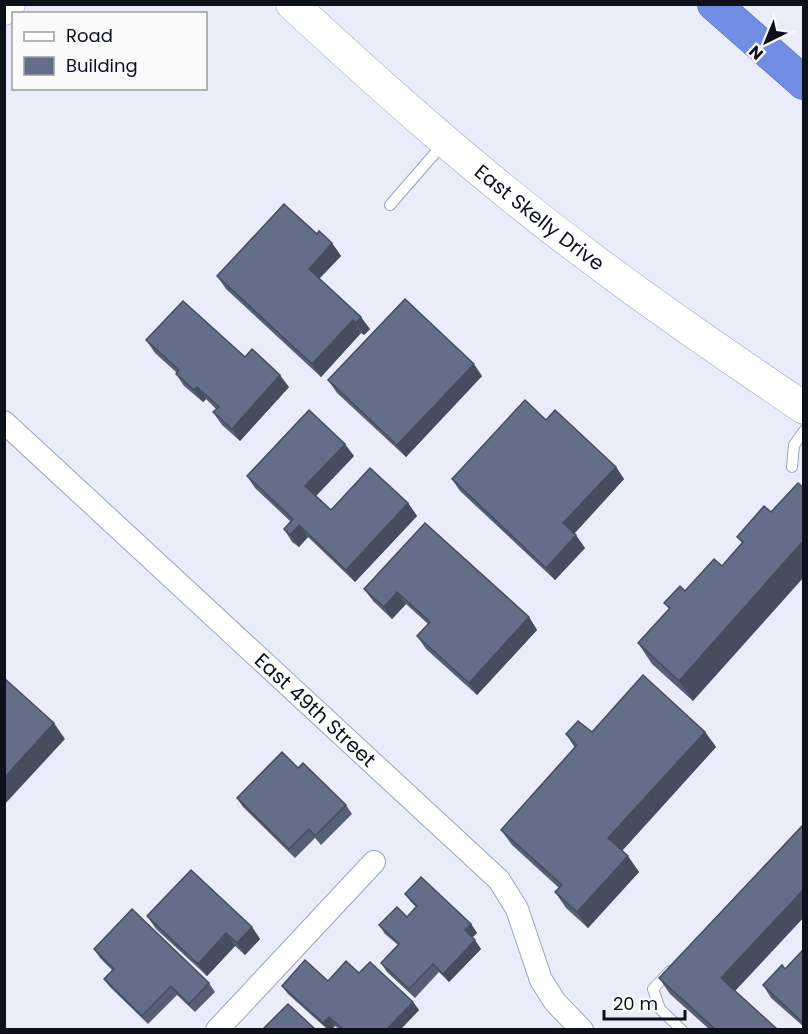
<svg xmlns="http://www.w3.org/2000/svg" width="808" height="1034" font-family="Poppins,sans-serif">
  <rect width="100%" height="100%" fill="#e8edf9"/>
  <g fill="none" stroke-linecap="round" stroke-linejoin="round">
    <defs>
      <g id="lane">
        <polyline points="390,205 443,144"/>
        <polyline points="792,467 794,445 804,431"/>
        <polyline points="670,971 653,989 660,1009 682,1030"/>
      </g>
      <g id="street">
        <path id="s1" d="M4,422L499,880L517,909L541,980L555,1002L582,1030"/>
        <polyline points="217,1030 374,862"/>
      </g>
      <g id="secondary">
        <path id="s2" d="M292,4C388,93 486,180 591,258C660,310 732,359 804,408"/>
        <polyline points="4,9 9,4"/>
      </g>
      <polyline id="highway" points="714,4 804,83"/>
    </defs>
    <use href="#lane" stroke="#9aa5c2" stroke-width="12"/>
    <use href="#street" stroke="#9aa5c2" stroke-width="24"/>
    <use href="#secondary" stroke="#9aa5c2" stroke-width="33"/>
    <use href="#highway" stroke="#4f629e" stroke-width="34"/>
    <use href="#lane" stroke="#fff" stroke-width="10"/>
    <use href="#street" stroke="#fff" stroke-width="22"/>
    <use href="#secondary" stroke="#fff" stroke-width="32"/>
    <use href="#highway" stroke="#728de4" stroke-width="33"/>
  </g>
  <g fill="#565f76">
    <polygon points="317,234 332,243 341,256 319,279 370,329 364,335 361,333 321,377 226,289 217,276"/>
    <polygon points="146,340 245,357 289,387 240,441 222,425 213,412 216,409 206,399 203,402 184,386 176,374 177,373 155,353"/>
    <polygon points="482,376 406,457 337,393 328,380"/>
    <polygon points="354,456 316,496 331,510 408,503 417,516 355,582 308,537 299,547 292,542 284,529 291,522 255,488 247,476"/>
    <polygon points="616,467 624,479 574,534 585,548 555,580 460,491 452,479"/>
    <polygon points="771,512 693,701 652,664 638,643 669,609 664,603 685,591 722,566 742,543 737,537"/>
    <polygon points="425,523 529,617 537,630 477,695 426,649 417,636 428,624 406,604 392,619 373,601 364,589"/>
    <polygon points="592,732 705,732 716,747 622,851 639,872 588,928 566,908 555,892 559,888 512,845 501,830 575,748 566,734"/>
    <polygon points="298,768 346,805 352,814 321,845 315,838 295,858 243,807 237,798"/>
    <polygon points="804,824 804,917 735,991 777,1029 709,1029 670,994 659,978"/>
    <polygon points="405,894 471,924 477,933 472,937 481,949 449,982 439,972 415,998 387,972 381,963 398,945 385,934 379,925 407,917 416,907 411,902"/>
    <polygon points="147,916 252,927 260,939 245,955 235,946 207,976 156,929"/>
    <polygon points="94,949 209,983 215,992 195,1012 177,995 148,1024 110,987 104,979 112,970 100,958"/>
    <polygon points="804,949 804,1027 771,998 763,985 785,969"/>
    <polygon points="359,973 413,1002 419,1010 401,1029 339,1029 335,1026 332,1029 327,1029 288,994 282,986 328,981"/>
  </g>
  <g fill="#464d60">
    <polygon points="332,243 341,256 317,281 309,269"/>
    <polygon points="361,317 370,329 364,335 356,323"/>
    <polygon points="353,320 361,333 321,377 312,364"/>
    <polygon points="474,364 482,376 406,457 397,445"/>
    <polygon points="280,375 289,387 240,441 232,429"/>
    <polygon points="197,387 206,399 203,402 194,390"/>
    <polygon points="345,444 354,456 314,498 305,486"/>
    <polygon points="616,467 624,479 572,536 563,523"/>
    <polygon points="408,503 417,516 355,582 346,570"/>
    <polygon points="299,525 308,537 299,547 290,535"/>
    <polygon points="576,535 585,548 555,580 546,568"/>
    <polygon points="804,540 804,577 693,701 679,681"/>
    <polygon points="397,592 406,604 392,619 384,607"/>
    <polygon points="529,617 537,630 477,695 469,683"/>
    <polygon points="54,723 65,739 4,805 4,778"/>
    <polygon points="705,732 716,747 619,854 608,838"/>
    <polygon points="628,856 639,872 588,928 577,912"/>
    <polygon points="804,889 804,917 732,994 721,978"/>
    <polygon points="471,924 477,933 471,939 465,930"/>
    <polygon points="252,927 260,939 245,955 237,943"/>
    <polygon points="226,933 235,946 207,976 198,964"/>
    <polygon points="475,940 481,949 449,982 443,974"/>
    <polygon points="413,1002 419,1010 401,1029 387,1029"/>
    <polygon points="329,1017 335,1026 332,1029 328,1029 323,1023"/>
  </g>
  <g fill="#646e89" stroke="#464d60" stroke-width="1.5">
    <polygon points="284,204 317,234 319,231 332,243 309,269 361,317 356,323 353,320 312,364 217,276"/>
    <polygon points="405,299 474,364 397,445 328,380"/>
    <polygon points="183,301 245,357 252,349 280,375 232,429 213,412 219,407 197,387 194,390 176,374 179,370 146,340"/>
    <polygon points="525,400 546,420 555,410 616,467 563,523 576,535 546,568 452,479"/>
    <polygon points="309,410 345,444 305,486 331,510 370,468 408,503 346,570 299,525 290,535 284,529 293,519 247,476"/>
    <polygon points="798,483 804,488 804,540 679,681 638,643 670,608 664,603 680,586 685,591 714,559 722,566 743,542 737,537 764,506 771,512"/>
    <polygon points="425,523 529,617 469,683 417,636 430,622 397,592 384,607 364,589"/>
    <polygon points="643,675 705,732 608,838 628,856 577,912 555,892 562,885 501,830 577,745 566,734 578,721 592,732"/>
    <polygon points="4,678 54,723 4,778"/>
    <polygon points="282,752 298,768 303,763 346,805 315,836 309,829 289,849 237,798"/>
    <polygon points="804,824 804,889 721,978 777,1029 715,1029 659,978"/>
    <polygon points="191,870 252,927 237,943 226,933 198,964 147,916"/>
    <polygon points="421,877 471,924 465,930 475,940 443,974 433,964 409,989 381,963 399,944 379,925 397,907 407,917 417,906 405,894"/>
    <polygon points="132,909 209,983 189,1004 171,986 142,1016 104,979 114,969 94,949"/>
    <polygon points="804,949 804,1020 802,1022 763,985 782,965 785,969"/>
    <polygon points="305,960 328,981 346,961 359,973 370,962 413,1002 387,1029 343,1029 329,1017 323,1023 282,986"/>
    <polygon points="288,1004 315,1029 263,1029"/>
  </g>
  <g text-anchor="middle" dominant-baseline="central" stroke-width="4.5" stroke-linejoin="round" paint-order="stroke">
    <g font-size="20" fill="#0d111b" stroke="#fafafa">
      <text stroke="none"><textPath href="#s2" startOffset="327">East Skelly Drive</textPath></text>
      <text stroke="none"><textPath href="#s1" startOffset="424">East 49th Street</textPath></text>
    </g>
  </g>
  <rect width="808" height="1034" fill="none" stroke="#0d111b" stroke-width="12"/>
  <rect x="12" y="12" width="195" height="78" fill="#fafafa" stroke="#9b9da1" stroke-width="1.5"/>
  <rect x="24" y="32" width="30" height="9" fill="#ffffff" stroke="#9b9da1" stroke-width="1.5"/>
  <text x="66" y="42" font-size="18" fill="#0d111b">Road</text>
  <rect x="24" y="57" width="30" height="18" fill="#646e89" stroke="#9b9da1" stroke-width="1.5"/>
  <text x="66" y="72" font-size="18" fill="#0d111b">Building</text>
  <g transform="translate(766 42) rotate(223)" stroke="#fafafa" stroke-width="4.5" paint-order="stroke">
  <path d="M0-4.5L10 22L0 15L-10 22Z" fill="#0d111b"/>
  <text y="-9" font-size="16" font-weight="bold" text-anchor="middle" fill="#0d111b">N</text>
  </g>
  <path d="M604 1010v9h81v-9" fill="none" stroke="#0d111b" stroke-width="3"/>
  <text x="613" y="1010" font-size="18" fill="#0d111b" stroke="#fafafa" stroke-width="4.5" paint-order="stroke">20 m</text>
</svg>
